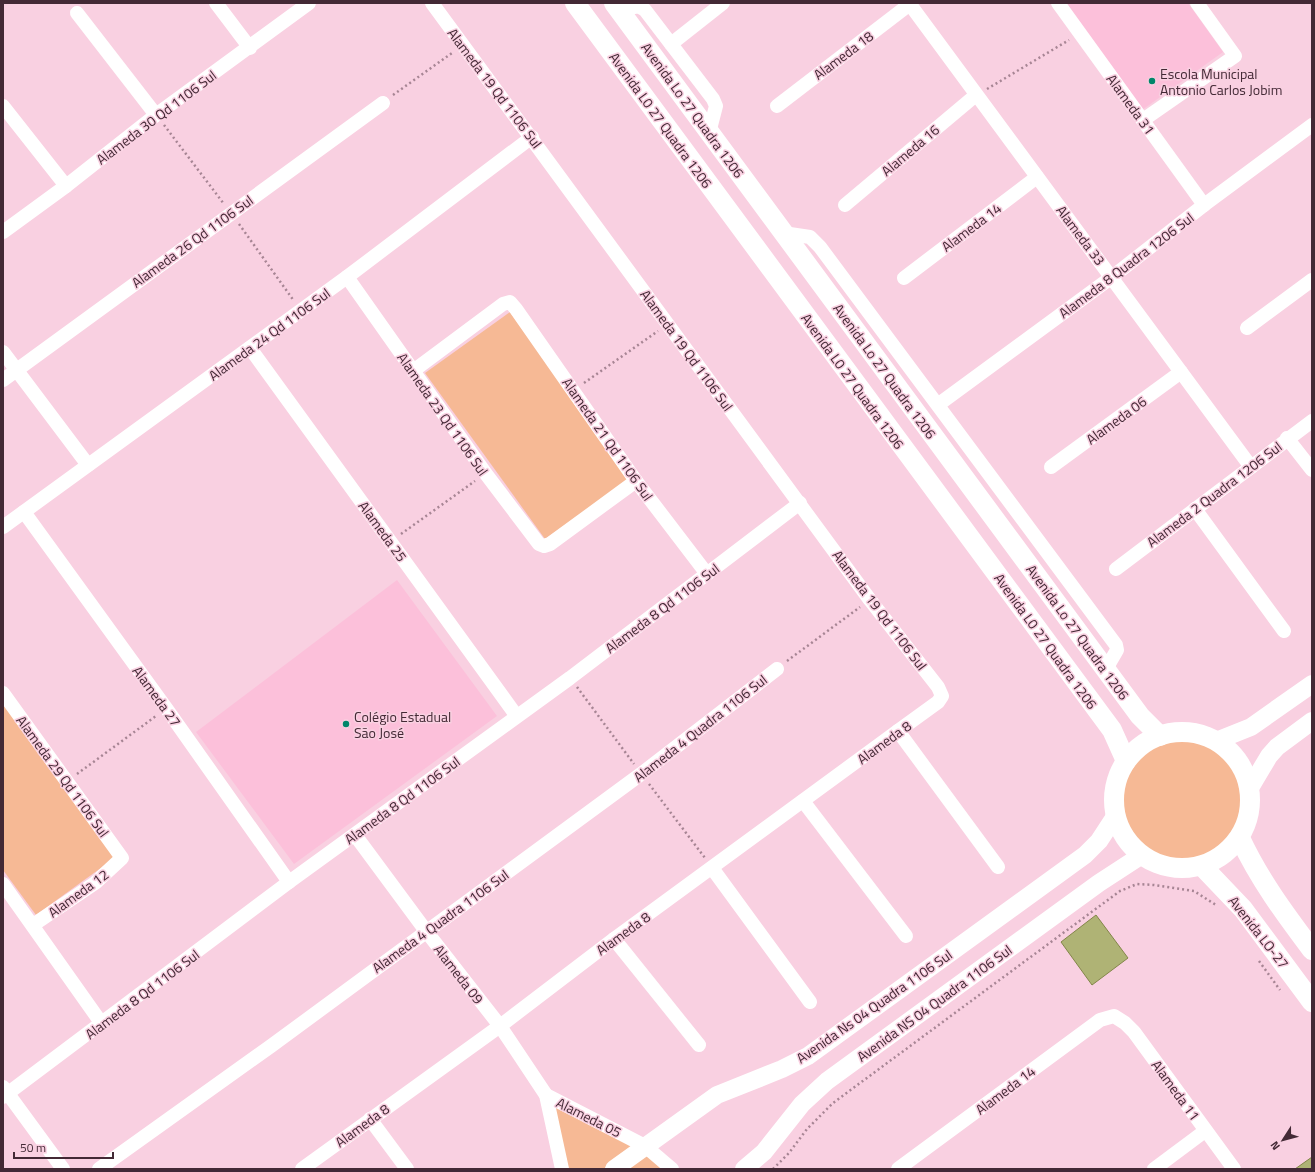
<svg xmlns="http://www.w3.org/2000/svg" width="1315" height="1172" font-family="'Titillium Web',sans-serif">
  <rect width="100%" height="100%" fill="#f9d0e1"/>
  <g fill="#fcc0da">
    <polygon points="1065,3 1188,3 1223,52 1142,110"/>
    <polygon points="397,580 497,716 294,864 196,732"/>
  </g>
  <g fill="#f6b995">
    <polygon points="510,312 630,479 545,539 425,373"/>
    <polygon points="3,701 116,857 36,915 3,870"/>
    <polygon points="1160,736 1216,741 1238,761 1250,788 1240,838 1202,866 1142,855 1116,815 1120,774"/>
    <polygon points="546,1095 672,1169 562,1169"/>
  </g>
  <g fill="#afb375" stroke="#838649">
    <polygon points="1096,915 1128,958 1092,985 1061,942"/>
    <polygon points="1312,1157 1312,1169 1295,1169"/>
  </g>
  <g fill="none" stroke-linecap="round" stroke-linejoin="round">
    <g stroke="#a78594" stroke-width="2.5" stroke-dasharray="2 3" stroke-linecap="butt">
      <polyline points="987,89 1069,40"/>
      <polyline points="393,95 452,53"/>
      <polyline points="164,125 224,204"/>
      <polyline points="239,224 294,301"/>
      <polyline points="584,383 658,331"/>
      <polyline points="401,534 475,481"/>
      <polyline points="787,661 860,607"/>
      <polyline points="577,687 634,764"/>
      <polyline points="77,774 156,716"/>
      <polyline points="649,784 705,858"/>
      <polyline points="1259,961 1280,990"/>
      <polyline points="773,1169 789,1153 807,1129 833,1103 1120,891 1137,884 1154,885 1194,891 1216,905"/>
    </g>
    <g stroke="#fff" stroke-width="14">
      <polyline points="216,3 250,48"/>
      <polyline points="909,3 1251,467"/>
      <polyline points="1058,3 1204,205"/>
      <polyline points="620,11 638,6 645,10 713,99 716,106 709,133"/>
      <polyline points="77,13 156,115"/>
      <polyline points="671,44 723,3"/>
      <polyline points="3,106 66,186"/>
      <polyline points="777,106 910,4"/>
      <polyline points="1143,120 1235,56 1197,3"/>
      <polyline points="845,205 976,95"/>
      <polyline points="3,232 66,186 156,115 309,3"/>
      <polyline points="783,233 810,237 820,247 1116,645 1117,650 1106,669"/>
      <polyline points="347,277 486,474 539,544 544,546 550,544 636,481"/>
      <polyline points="904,278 1037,177"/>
      <polyline points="1247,328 1312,280"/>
      <polyline points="250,348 516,715"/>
      <polyline points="3,352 88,465"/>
      <polyline points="413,371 503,304 510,302 516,309 636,481 707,574"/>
      <polyline points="3,380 383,103"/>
      <polyline points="939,404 1112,277 1204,205 1312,125"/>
      <polyline points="1287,438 1312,470"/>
      <polyline points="1051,467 1181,372"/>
      <polyline points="1195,509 1284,631"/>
      <polyline points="24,512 166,708 289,882"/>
      <polyline points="3,527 347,277 532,137"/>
      <polyline points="1116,569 1312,421"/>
      <polyline points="3,693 122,858 95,883 33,925"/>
      <polyline points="898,731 998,867"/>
      <polyline points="803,801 906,936"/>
      <polyline points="355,835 426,931 500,1026 546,1095 562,1169"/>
      <polyline points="712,868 810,1002"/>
      <polyline points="3,884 102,1024"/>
      <polyline points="614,939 699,1045"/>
      <polyline points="3,1087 63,1169"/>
      <polyline points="546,1095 645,1146 672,1169"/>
      <polyline points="3,1097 289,882 570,678 800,503"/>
      <polyline points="370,1119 407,1169"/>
      <polyline points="99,1169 271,1046 641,774 777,669"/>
      <polyline points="302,1169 500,1026 614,939 898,731 938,702 942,696 938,687 870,600 432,3"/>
      <polyline points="898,1169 1100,1020 1114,1016 1125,1023 1134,1032 1234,1169"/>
      <polyline points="1154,1169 1205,1131"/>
    </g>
    <g stroke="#fff" stroke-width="18">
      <polyline points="1216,741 1251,727 1312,684"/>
      <polyline points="1250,788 1269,756 1277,747 1312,721"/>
      <polyline points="614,1169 717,1095 782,1069 808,1056 1085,855 1099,841 1116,815"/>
      <polyline points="744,1169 764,1152 802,1104 827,1081 1099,883 1142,855"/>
    </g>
    <g stroke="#fff" stroke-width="20">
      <polyline points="575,3 1112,730 1126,761"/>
      <polyline points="614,3 1140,716 1160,736"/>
      <circle cx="1182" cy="800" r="68"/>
      <path d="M1240,838C1259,879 1285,914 1312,950"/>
      <polyline points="1202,866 1243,909 1312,1002"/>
    </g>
  </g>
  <g fill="#00866a" stroke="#f9d0e1" stroke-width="1.5">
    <circle cx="1152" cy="81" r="4"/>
    <circle cx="346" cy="724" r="4"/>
  </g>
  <g text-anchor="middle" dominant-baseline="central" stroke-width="3" stroke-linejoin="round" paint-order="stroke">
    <g font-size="14" fill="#432935" stroke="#f9d0e1">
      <text transform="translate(843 55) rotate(-37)">Alameda 18</text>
      <text transform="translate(495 88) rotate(53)">Alameda 19 Qd 1106 Sul</text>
      <text transform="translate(1131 104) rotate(54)">Alameda 31</text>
      <text transform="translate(693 110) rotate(54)">Avenida Lo 27 Quadra 1206</text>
      <text transform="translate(156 117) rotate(-37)">Alameda 30 Qd 1106 Sul</text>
      <text transform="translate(661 120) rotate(54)">Avenida L0 27 Quadra 1206</text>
      <text transform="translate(910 150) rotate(-40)">Alameda 16</text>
      <text transform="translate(971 227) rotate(-37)">Alameda 14</text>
      <text transform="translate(1081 235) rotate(53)">Alameda 33</text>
      <text transform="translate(192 241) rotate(-36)">Alameda 26 Qd 1106 Sul</text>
      <text transform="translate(1126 265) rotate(-37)">Alameda 8 Quadra 1206 Sul</text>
      <text transform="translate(269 334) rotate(-36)">Alameda 24 Qd 1106 Sul</text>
      <text transform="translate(687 350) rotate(54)">Alameda 19 Qd 1106 Sul</text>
      <text transform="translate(885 371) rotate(54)">Avenida Lo 27 Quadra 1206</text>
      <text transform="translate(853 381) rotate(54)">Avenida L0 27 Quadra 1206</text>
      <text transform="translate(443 414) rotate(55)">Alameda 23 Qd 1106 Sul</text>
      <text transform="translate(1116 420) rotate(-36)">Alameda 06</text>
      <text transform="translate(608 439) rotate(55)">Alameda 21 Qd 1106 Sul</text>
      <text transform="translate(1214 494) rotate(-37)">Alameda 2 Quadra 1206 Sul</text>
      <text transform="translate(383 531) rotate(54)">Alameda 25</text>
      <text transform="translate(662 608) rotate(-37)">Alameda 8 Qd 1106 Sul</text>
      <text transform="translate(880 610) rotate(53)">Alameda 19 Qd 1106 Sul</text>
      <text transform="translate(1078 632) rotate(54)">Avenida Lo 27 Quadra 1206</text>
      <text transform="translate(1046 641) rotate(54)">Avenida L0 27 Quadra 1206</text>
      <text transform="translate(157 696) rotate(54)">Alameda 27</text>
      <text transform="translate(700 728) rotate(-38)">Alameda 4 Quadra 1106 Sul</text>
      <text transform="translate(884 742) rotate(-36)">Alameda 8</text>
      <text transform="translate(63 776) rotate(54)">Alameda 29 Qd 1106 Sul</text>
      <text transform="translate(402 800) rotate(-36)">Alameda 8 Qd 1106 Sul</text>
      <text transform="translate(78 893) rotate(-36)">Alameda 12</text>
      <text transform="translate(440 921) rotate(-36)">Alameda 4 Quadra 1106 Sul</text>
      <text transform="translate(1259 932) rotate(52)">Avenida LO-27</text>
      <text transform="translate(623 933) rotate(-36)">Alameda 8</text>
      <text transform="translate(459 974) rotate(52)">Alameda 09</text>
      <text transform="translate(142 994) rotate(-37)">Alameda 8 Qd 1106 Sul</text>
      <text transform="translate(934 1003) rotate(-36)">Avenida NS 04 Quadra 1106 Sul</text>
      <text transform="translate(874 1006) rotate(-35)">Avenida Ns 04 Quadra 1106 Sul</text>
      <text transform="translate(1005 1090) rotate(-37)">Alameda 14</text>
      <text transform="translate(1176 1090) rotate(54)">Alameda 11</text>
      <text transform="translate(589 1117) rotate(27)">Alameda 05</text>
      <text transform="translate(362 1125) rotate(-36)">Alameda 8</text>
    </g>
    <g font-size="14" fill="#432935" stroke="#f9d0e1" text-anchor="start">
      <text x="1160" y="73">Escola Municipal<tspan x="1160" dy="16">Antonio Carlos Jobim</tspan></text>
      <text x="354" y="716">Colégio Estadual<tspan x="354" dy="16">São José</tspan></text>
    </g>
  </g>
  <rect width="1315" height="1172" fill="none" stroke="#432935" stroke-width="8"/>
  <g transform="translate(1283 1140) rotate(234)" stroke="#f9d0e1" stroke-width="3" paint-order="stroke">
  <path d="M0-3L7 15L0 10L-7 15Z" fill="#432935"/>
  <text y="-6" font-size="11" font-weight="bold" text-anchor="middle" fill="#432935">N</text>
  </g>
  <path d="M14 1152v6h99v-6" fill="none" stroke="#432935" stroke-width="2"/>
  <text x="20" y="1152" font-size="12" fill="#432935" stroke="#f9d0e1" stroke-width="3" paint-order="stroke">50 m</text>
</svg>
